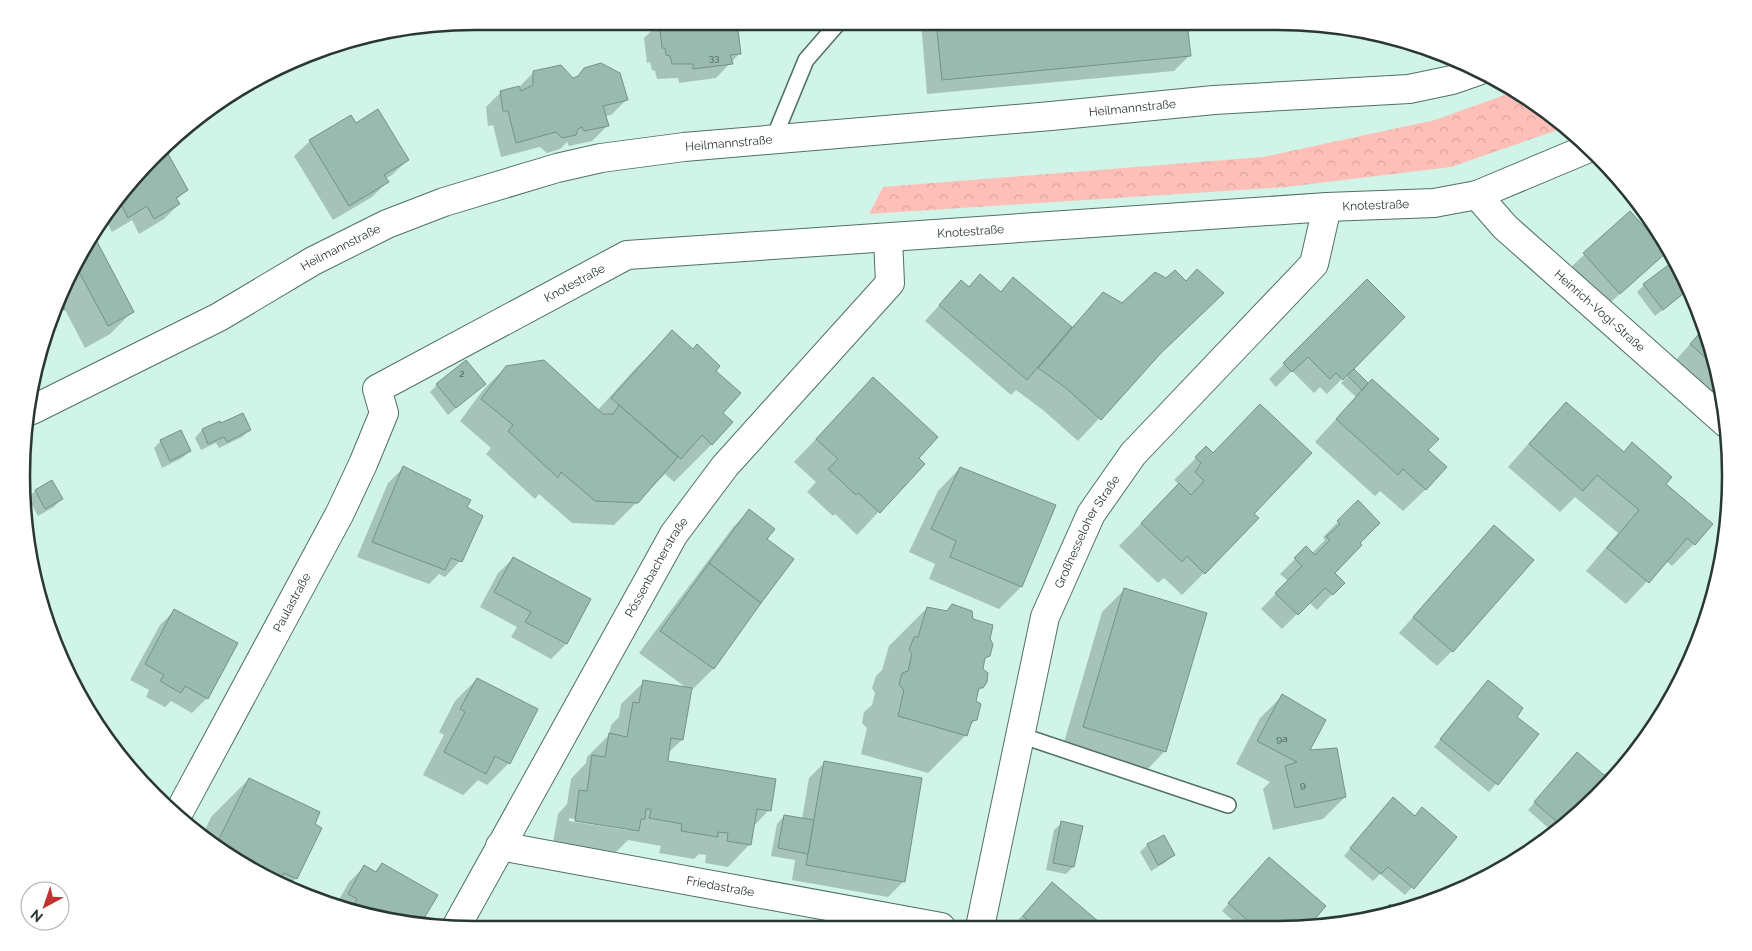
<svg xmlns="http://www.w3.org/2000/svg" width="1752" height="951" font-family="Raleway,sans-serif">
  <defs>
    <pattern id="forest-crowns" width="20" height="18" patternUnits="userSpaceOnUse" patternTransform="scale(1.25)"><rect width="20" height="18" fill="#febfb8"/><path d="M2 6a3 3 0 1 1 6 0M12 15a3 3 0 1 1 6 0" fill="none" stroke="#daa59f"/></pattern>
  </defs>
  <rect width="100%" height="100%" fill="#d0f4e8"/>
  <polygon fill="url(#forest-crowns)" points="1516,91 1566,127 1451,167 1286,187 869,214 883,187 1263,157 1435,120"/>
  <g fill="#0003" fill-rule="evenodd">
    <polygon points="666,22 735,22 740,53 716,78 679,83 678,78 657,79 655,71 652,70 650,62 647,63 644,38 659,23"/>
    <polygon points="921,22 1168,22 1168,25 1189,56 1174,71 927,94"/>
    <polygon points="534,72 573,80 626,100 611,115 605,116 607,126 592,141 569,146 567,142 560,149 547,153 540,147 501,157 493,125 488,126 486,107 501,92 518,88"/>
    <polygon points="355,124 408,160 392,175 385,179 387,182 372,197 333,220 294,156 310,141"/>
    <polygon points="166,151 187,190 176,200 179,204 164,219 139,234 132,220 112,232 106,220 97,225"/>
    <polygon points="1630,212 1650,267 1604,308 1569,269"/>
    <polygon points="92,236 132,312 110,334 85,348 64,308 55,317"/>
    <polygon points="1684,274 1689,289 1655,316 1637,292 1644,285"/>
    <polygon points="980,275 1000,293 1013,279 1071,328 1103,294 1122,304 1166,280 1185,282 1223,293 1153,361 1078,441 1043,410 1016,390 1011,395 925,321 961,281 968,287"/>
    <polygon points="1367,281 1403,317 1327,394 1320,387 1314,393 1292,371 1276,387 1269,379"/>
    <polygon points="1704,328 1715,358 1722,401 1676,360"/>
    <polygon points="672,332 714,371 721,413 712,444 674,482 665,474 614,525 572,523 539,494 535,499 486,454 491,448 460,421 483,390 506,367 598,410 634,370"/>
    <polygon points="1354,371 1426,450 1426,489 1403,511 1380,491 1375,496 1315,442 1356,397 1341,383"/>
    <polygon points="873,379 917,458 923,464 857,535 835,514 833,516 807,492 816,482 794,462"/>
    <polygon points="484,384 448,415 430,392 437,385"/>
    <polygon points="1566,403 1623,453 1632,444 1664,484 1694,544 1672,566 1666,561 1626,604 1586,571 1618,533 1575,497 1560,512 1508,467 1544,426"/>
    <polygon points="219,422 220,425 249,430 242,437 219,448 216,443 201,450 195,438 202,430"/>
    <polygon points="161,441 190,451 182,458 162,468 154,448"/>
    <polygon points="1206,448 1253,514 1204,573 1182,595 1164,578 1158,583 1119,546 1179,484 1174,480"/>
    <polygon points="403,468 460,561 445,577 439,574 429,584 357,557 388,483"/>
    <polygon points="960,468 1021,587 999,609 929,579 935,564 909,552 938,491"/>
    <polygon points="51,482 61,499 54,507 38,516 28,498 35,491"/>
    <polygon points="1358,502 1358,544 1333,573 1343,583 1317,610 1309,602 1282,629 1261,609 1288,581 1280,574 1306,548 1312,553 1325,540 1323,537"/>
    <path d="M749,511L765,539L760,602L713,669L691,691L682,740L667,754L666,762L769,810L753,827L750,844L728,867L705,863L706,855L699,854L694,859L659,853L661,846L628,840L616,852L553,843L558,814L567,804L571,779L586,763L587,757L609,735L611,725L619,717L621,704L644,682L688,689L639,653L734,526ZM569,818L629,828L627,830L569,821Z"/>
    <polygon points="1494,527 1452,651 1437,666 1399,633 1479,542"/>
    <polygon points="514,558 590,600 566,644 551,659 511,637 517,627 480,607 498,573"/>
    <polygon points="1124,590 1165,751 1143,774 1062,749 1102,612"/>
    <polygon points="952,606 972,620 988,639 989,655 983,661 982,687 977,692 975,701 976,719 969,727 966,735 928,773 861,754 867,728 862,723 864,712 872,705 875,693 872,688 876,676 882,670 889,646 927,608 946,612"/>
    <polygon points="175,610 207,698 192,713 171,701 165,707 146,697 149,690 130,680 160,625"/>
    <polygon points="477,679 509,763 487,785 478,780 463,795 423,775 444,735 439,732 455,701"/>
    <polygon points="1488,681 1515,717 1537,735 1489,792 1434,747"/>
    <polygon points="1282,696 1308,751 1345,797 1323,819 1273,830 1263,789 1270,782 1236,764 1260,718"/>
    <polygon points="1577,753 1604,777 1616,773 1598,796 1554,833 1528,810"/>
    <polygon points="824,763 903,882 888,897 792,880 795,860 771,856 777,824 784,816 802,819 809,778"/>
    <polygon points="249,779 296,878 289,886 249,869 204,832 211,817"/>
    <polygon points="1386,806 1415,817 1456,837 1405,895 1380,874 1373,881 1344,856"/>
    <polygon points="1062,823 1073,867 1066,874 1046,870 1054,830"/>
    <polygon points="1163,836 1173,855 1166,862 1151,871 1140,852 1147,845"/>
    <polygon points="382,864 419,924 358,914 336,905 349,882 364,867 374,873"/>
    <polygon points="1262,866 1307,926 1239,926 1222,911"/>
    <polygon points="1052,883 1093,927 1012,927"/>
  </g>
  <g fill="#98baaf" stroke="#729389">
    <polygon points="659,21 737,22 741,54 730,55 733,64 693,69 693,64 672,64 670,56 666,55 665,48 662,48"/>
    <polygon points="936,22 1169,22 1169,24 1187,22 1191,56 942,80"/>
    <polygon points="601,63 620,73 628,100 603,106 609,126 584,131 582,127 578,129 576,135 562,138 556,132 516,143 508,111 503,111 500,91 519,86 521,91 533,85 533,71 561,65 573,78 578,76 584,68"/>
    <polygon points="378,109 409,160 384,175 389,182 349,206 309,140 351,115 356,123"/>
    <polygon points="166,150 188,190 176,198 180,204 154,219 147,206 128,218 122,206 106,214"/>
    <polygon points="1630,211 1667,252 1620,294 1583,253"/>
    <polygon points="93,234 134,312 108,326 77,268"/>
    <polygon points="1675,260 1684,274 1689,289 1663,310 1643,284"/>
    <polygon points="1197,269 1224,293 1161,353 1101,420 1066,388 1038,368 1103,292 1122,303 1155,272 1166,278 1175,270 1186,281"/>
    <polygon points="980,274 1001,292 1013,277 1072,327 1027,380 939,305 961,280 969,287"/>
    <polygon points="1367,279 1405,317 1343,380 1336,373 1330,379 1308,357 1292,372 1283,363"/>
    <polygon points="62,303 65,309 57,313"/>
    <polygon points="1704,328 1715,358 1717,368 1690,344"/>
    <polygon points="672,330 693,349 697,344 720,366 716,371 741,393 723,413 733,422 712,445 702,435 681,459 611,398"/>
    <polygon points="466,360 486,384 456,408 436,384"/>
    <polygon points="544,360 603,414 613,414 619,405 678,457 638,503 595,501 561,472 558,478 508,431 513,425 481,399 506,366"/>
    <polygon points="1354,369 1368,383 1362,390 1347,375"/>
    <polygon points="873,377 938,437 919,458 925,464 880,513 858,493 856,495 828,469 838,459 816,439"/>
    <polygon points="1372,379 1439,439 1428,450 1447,467 1426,490 1403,469 1398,475 1336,419"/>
    <polygon points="1566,402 1624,452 1632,442 1672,477 1666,484 1713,524 1695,545 1687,538 1649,583 1607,548 1639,510 1597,475 1583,491 1529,444"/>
    <polygon points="1260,404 1312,453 1254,514 1259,518 1205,574 1187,556 1182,562 1141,523 1179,483 1191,495 1204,481 1195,472 1201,463 1195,457 1206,446 1213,453"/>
    <polygon points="243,413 251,430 227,442 224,437 208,444 202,429 220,421 221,423"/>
    <polygon points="181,430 191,451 170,461 160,440"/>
    <polygon points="403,466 471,500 467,507 483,516 462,562 451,558 445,570 372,542"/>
    <polygon points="960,467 1056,505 1022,587 950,557 956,541 931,529"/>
    <polygon points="52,480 63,499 45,509 35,490"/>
    <polygon points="1358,500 1380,523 1360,543 1362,545 1335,573 1345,583 1333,595 1325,588 1298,615 1275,593 1302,566 1294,558 1306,546 1315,555 1330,540 1326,537 1340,524 1337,521"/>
    <polygon points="749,509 775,529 767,539 794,559 761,603 709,563"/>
    <polygon points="1494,525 1534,560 1453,652 1413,617"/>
    <polygon points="513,557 591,599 567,644 525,622 531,612 494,592"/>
    <polygon points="709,563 761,603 714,669 660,631"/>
    <polygon points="1124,588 1207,613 1166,752 1083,727"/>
    <polygon points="952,604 972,611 973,619 993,625 990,639 993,644 990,656 985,658 983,669 988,673 987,682 983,688 979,688 976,701 981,704 977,720 972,721 967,736 898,716 904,690 899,685 902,673 908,671 912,654 909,650 914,637 918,637 927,607 947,611"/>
    <polygon points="174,609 238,643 208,699 185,686 181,693 172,688 160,681 164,675 145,664"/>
    <polygon points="477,678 538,709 510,764 495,756 486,774 444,752 465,712 460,709"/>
    <polygon points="643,680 692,688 683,740 671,738 668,761 776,779 771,811 757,809 751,845 727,841 728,833 718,832 718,837 681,831 682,824 649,818 651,810 649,809 646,809 645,819 641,819 639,831 575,821 579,790 587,791 592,755 605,757 609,733 627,737 633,702 639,703"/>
    <polygon points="1488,680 1523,708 1517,717 1539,734 1498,785 1440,739"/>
    <polygon points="1282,694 1326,720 1310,750 1337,748 1346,797 1295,808 1285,766 1297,762 1257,741"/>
    <polygon points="1577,752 1604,775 1615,769 1617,772 1598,796 1562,826 1534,802"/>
    <polygon points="824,761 922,778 905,882 806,865"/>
    <polygon points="249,778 320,812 315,824 322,828 297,879 284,873 282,879 268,872 265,876 249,869 217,843"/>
    <polygon points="1393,797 1415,816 1422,807 1457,837 1414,889 1388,867 1381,874 1350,848"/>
    <polygon points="784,815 814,820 808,854 778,848"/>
    <polygon points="1061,821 1083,826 1074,867 1053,863"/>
    <polygon points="1164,835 1175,855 1158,865 1147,844"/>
    <polygon points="1269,857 1326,906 1309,926 1254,926 1228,903"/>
    <polygon points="382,863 438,895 420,925 358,914 350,911 357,899 348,894 364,865 376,872"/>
    <polygon points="1052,882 1099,922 1094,927 1035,927 1023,916"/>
    <polygon points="1390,904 1398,911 1378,916"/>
  </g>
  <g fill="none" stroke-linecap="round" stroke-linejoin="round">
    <defs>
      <g id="service">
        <polyline points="773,140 806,60 839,22"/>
        <polyline points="1020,735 1228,805"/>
      </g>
      <g id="minor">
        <path id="s1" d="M1477,195L1505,227L1726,423"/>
        <path id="s2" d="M32,410L219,317L313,261L387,224L444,202L557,168L601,158L684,147L1051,116L1214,100L1409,89L1452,80L1478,71"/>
        <path id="s3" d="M179,812L340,513L363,464L384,413L377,389L627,255L1327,207L1434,203L1477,195L1589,148"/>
        <path id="s4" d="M500,846L941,927"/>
        <path id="s5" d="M980,927L1045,617L1091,514L1133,454L1314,264L1327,207"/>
        <path id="s6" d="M455,929L674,534L725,466L890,283L888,238"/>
      </g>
    </defs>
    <use href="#service" stroke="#507066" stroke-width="18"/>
    <use href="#minor" stroke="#507066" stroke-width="30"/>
    <use href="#service" stroke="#fff" stroke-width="15"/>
    <use href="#minor" stroke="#fff" stroke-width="28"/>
  </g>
  <g text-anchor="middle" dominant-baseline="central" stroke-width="4" stroke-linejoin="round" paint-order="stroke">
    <g font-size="10" fill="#465852">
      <text x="714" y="57">33</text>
      <text x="462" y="373">2</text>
      <text x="1282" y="738">9a</text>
      <text x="1303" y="784">9</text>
    </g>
    <g font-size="12" fill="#2a3833" stroke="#fff">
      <text stroke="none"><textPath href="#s2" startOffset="1159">Heilmannstraße</textPath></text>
      <text stroke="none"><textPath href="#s2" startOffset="754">Heilmannstraße</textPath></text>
      <text stroke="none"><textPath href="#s3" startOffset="1508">Knotestraße</textPath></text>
      <text stroke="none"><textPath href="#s3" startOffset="1102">Knotestraße</textPath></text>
      <text stroke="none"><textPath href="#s2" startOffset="349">Heilmannstraße</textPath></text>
      <text stroke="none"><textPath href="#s3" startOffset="698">Knotestraße</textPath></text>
      <text stroke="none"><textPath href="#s1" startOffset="169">Heinrich-Vogl-Straße</textPath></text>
      <text stroke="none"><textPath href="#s5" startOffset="412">Großhesseloher Straße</textPath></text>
      <text stroke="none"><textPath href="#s6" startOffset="414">Pössenbacherstraße</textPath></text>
      <text stroke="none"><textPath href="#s3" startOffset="238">Paulastraße</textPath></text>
      <text stroke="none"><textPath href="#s4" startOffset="224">Friedastraße</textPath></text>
    </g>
  </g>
  <path d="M0 0H1752V951H0ZM475 30H1277A445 445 0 0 1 1722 475V476A445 445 0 0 1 1277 921H475A445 445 0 0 1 30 476V475A445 445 0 0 1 475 30Z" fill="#fff" fill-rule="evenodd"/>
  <path fill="none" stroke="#2a3833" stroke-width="2.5" d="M475 30H1277A445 445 0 0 1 1722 475V476A445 445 0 0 1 1277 921H475A445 445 0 0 1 30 476V475A445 445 0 0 1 475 30Z"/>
  <g transform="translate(45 906) rotate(220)"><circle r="24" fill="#ffffff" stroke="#aaafad"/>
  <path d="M0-4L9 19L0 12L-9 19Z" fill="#c03131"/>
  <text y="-8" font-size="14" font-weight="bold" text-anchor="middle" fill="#2a3833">N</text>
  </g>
</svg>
